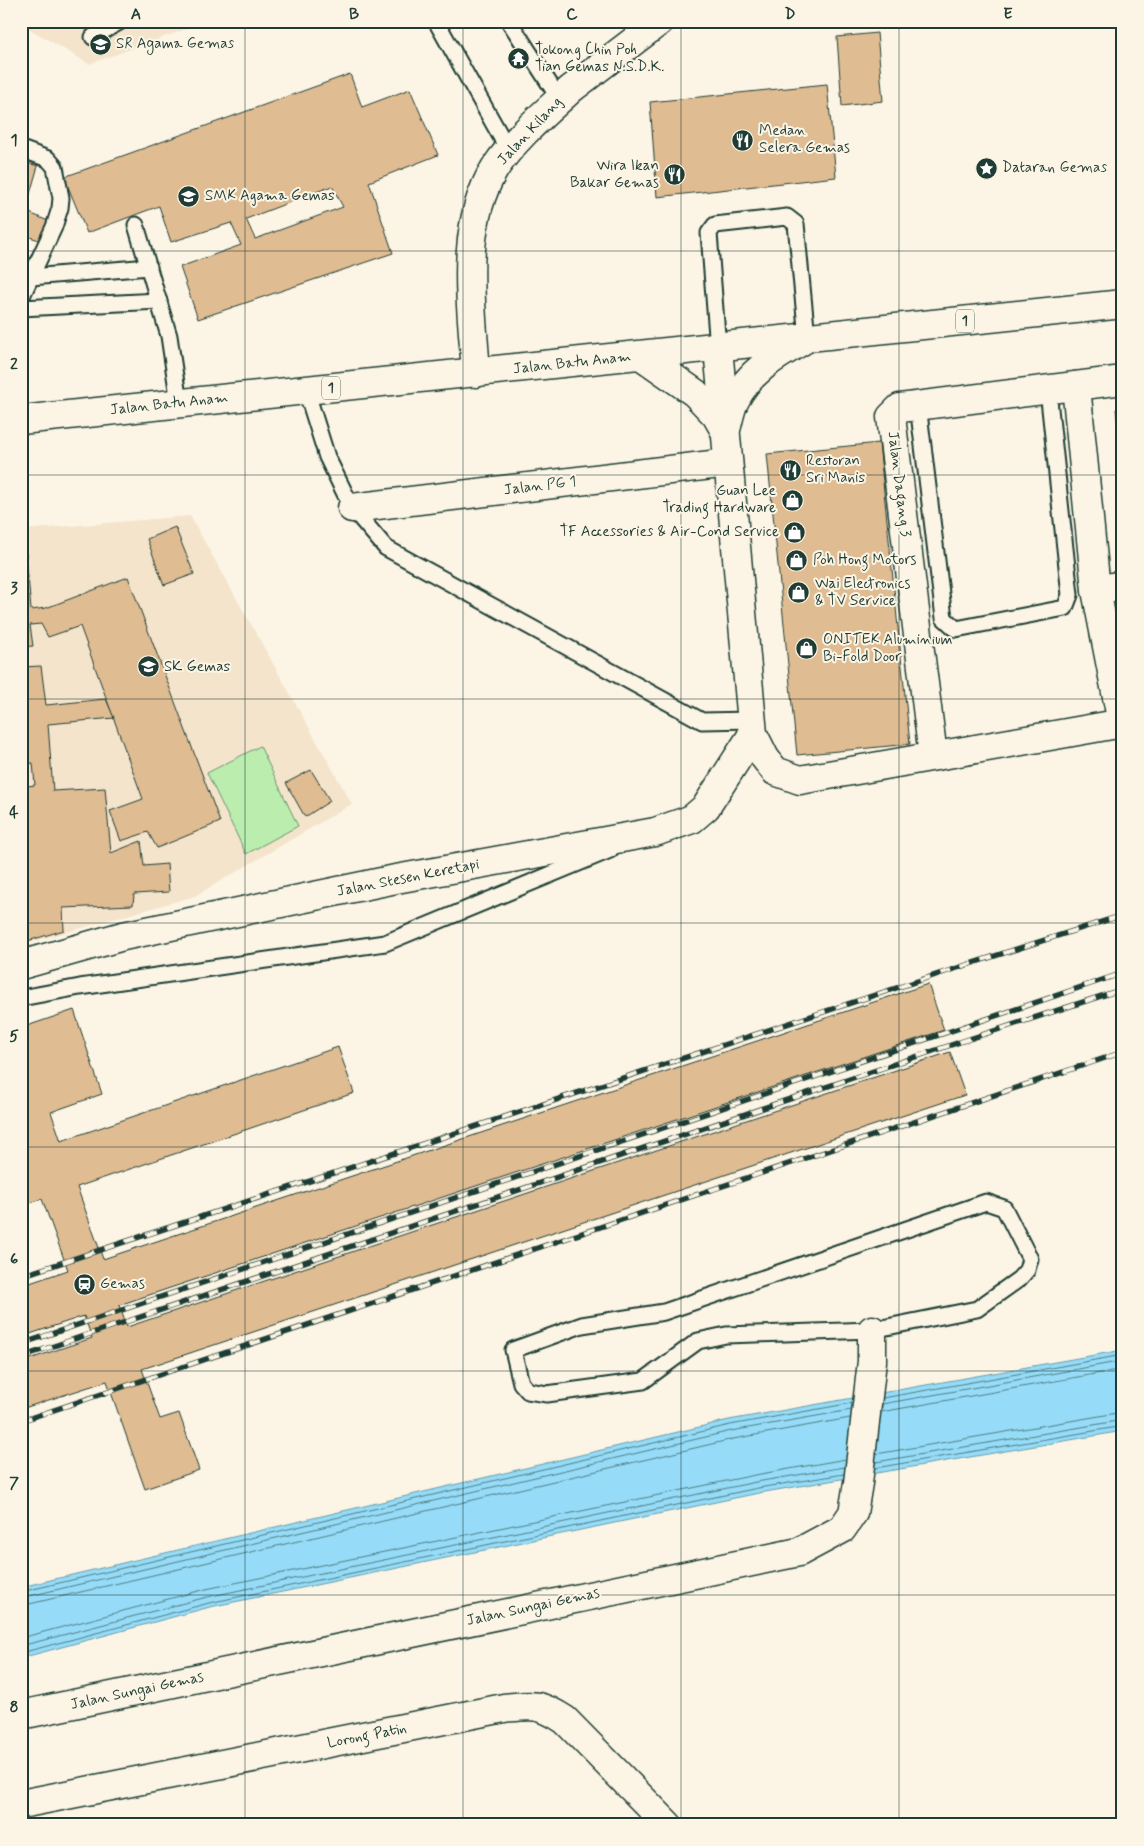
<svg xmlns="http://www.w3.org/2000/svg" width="1144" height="1846" font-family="Mynerve,sans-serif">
  <rect width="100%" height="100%" fill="#fcf5e5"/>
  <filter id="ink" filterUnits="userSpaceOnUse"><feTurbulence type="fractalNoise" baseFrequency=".02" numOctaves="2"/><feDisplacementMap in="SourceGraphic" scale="10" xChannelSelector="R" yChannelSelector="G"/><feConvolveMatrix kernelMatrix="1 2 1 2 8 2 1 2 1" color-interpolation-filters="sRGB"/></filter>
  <g filter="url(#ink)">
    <g fill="#f4e4cc">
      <polygon points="21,21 209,21 89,64 21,24"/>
      <polygon points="190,516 352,804 195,896 21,945 21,530"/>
    </g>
    <polygon fill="#baedae" stroke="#6c9571" points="260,746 298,826 246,854 207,773"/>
    <polygon fill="#96dcf8" stroke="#669caa" points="1123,1350 1123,1431 759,1493 210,1607 21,1658 21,1587 729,1420"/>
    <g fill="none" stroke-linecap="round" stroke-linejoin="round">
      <g stroke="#4f7d82" stroke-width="1">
        <polyline points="883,1398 1123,1355"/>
        <polyline points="882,1404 1123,1361"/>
        <polyline points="881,1412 1123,1369"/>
        <polyline points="876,1454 1123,1412"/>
        <polyline points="876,1462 1123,1420"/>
        <polyline points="875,1468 1123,1426"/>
        <polyline points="21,1592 730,1425 852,1403"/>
        <polyline points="21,1598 731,1431 851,1410"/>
        <polyline points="21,1606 733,1439 850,1418"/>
        <polyline points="21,1638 206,1589 755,1475 846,1459"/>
        <polyline points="21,1646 207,1597 756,1482 845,1467"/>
        <polyline points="21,1653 209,1603 758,1488 844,1474"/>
      </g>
    </g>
    <g fill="#e0bc92" stroke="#1f3d34" fill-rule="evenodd">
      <polygon points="877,33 883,101 842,106 837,37"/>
      <path d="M350,74L362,107L410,89L438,155L369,182L393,253L198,319L180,267L241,245L231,223L171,242L159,206L87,233L64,177ZM332,186L343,207L255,239L246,219Z"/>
      <polygon points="827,84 836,177 657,197 650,102"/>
      <polygon points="21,161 38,166 25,211 48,221 39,240 21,234"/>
      <polygon points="1116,409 1123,409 1123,476"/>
      <polygon points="879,443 910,744 797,755 767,454"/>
      <polygon points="175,527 194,574 164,585 147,539"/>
      <polygon points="21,553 26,553 31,610 46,608 128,577 220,822 157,848 148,832 121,841 110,811 143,799 80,626 48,637 41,624 30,625 33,646 21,647"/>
      <polygon points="41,666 46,705 106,699 114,718 48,724 53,791 105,788 111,853 141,841 144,866 167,864 169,892 134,894 133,905 63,908 64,930 21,943 21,787 35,785 33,763 21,763 21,667"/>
      <polygon points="311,770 330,801 305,817 286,783"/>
      <polygon points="928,984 944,1030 119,1305 127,1327 950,1052 965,1095 142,1369 160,1419 179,1413 199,1470 145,1489 107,1381 21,1409 21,1362 92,1338 84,1316 21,1337 21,1286 68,1270 42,1199 21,1206 21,1154 26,1153 21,1139 21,1028 74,1010 102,1094 51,1112 61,1141 338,1047 354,1093 77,1187 103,1259"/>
    </g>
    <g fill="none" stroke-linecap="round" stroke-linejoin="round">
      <defs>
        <g id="service">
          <polyline points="436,21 509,151"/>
          <polyline points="509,21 560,100"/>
          <polyline points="93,37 121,21"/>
          <polyline points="21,149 48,159 55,167 61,198 60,208 54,227 21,298"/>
          <polyline points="136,225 169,336 179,403"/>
          <polyline points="31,277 149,267"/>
          <polyline points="21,308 159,301"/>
          <polyline points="718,348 709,233 715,225 787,217 796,224 807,338"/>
          <polyline points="306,390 327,457 352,508 386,548 702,721 752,720"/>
          <polyline points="918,405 944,618 956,629 1065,608 1070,595 1048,390"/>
          <polyline points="21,998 80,987 385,943 610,850"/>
          <polygon points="986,1202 1004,1208 1030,1259 1027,1270 1019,1279 977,1309 872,1330 726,1335 698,1341 643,1381 547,1394 528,1391 521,1383 513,1350 582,1325 664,1312"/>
        </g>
        <g id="minor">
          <polyline points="718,348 753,734 765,758 775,771 800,780 1123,723"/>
          <polyline points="642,356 695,393 716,415 725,431"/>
          <path d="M476,373C472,307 458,228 495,168C515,138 545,113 571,89L660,21"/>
          <polyline points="1076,386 1096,590 1122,723"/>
          <path d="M727,426C729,418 731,407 735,400C751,369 778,355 807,338"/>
          <polyline points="352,508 728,463"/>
          <polyline points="1096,590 1123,585"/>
          <polyline points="933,756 891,417 900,408 1123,380"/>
          <polyline points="21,965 123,936 396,879 655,832 692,819 706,807 753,734"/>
          <polyline points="21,1715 799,1552 842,1529 853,1513 858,1483 872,1361 872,1330"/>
          <path d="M21,1804L504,1708C533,1705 539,1703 565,1720L668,1825"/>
        </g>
        <polyline id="trunk" points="21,420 1123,304"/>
      </defs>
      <use href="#service" stroke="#1f3d34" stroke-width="19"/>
      <use href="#minor" stroke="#1f3d34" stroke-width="31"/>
      <use href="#trunk" stroke="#1f3d34" stroke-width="31"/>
      <use href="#service" stroke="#fcf5e5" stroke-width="15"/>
      <use href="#minor" stroke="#fcf5e5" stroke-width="28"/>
      <use href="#trunk" stroke="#fcf5e5" stroke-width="28"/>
      <defs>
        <g id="rail">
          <polyline points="21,1276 951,970 1123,915"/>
          <polyline points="21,1344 1123,973"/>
          <polyline points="21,1357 960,1042 1123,989"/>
          <polyline points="21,1421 1123,1052"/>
        </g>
      </defs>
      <use href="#rail" stroke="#1f3d34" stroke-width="5.5"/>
      <use href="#rail" stroke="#fcf5e5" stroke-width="4" stroke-dasharray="11" stroke-linecap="butt"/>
    </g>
  </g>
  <path fill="none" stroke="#1f3d34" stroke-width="1" stroke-opacity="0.55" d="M245,21V1825M463,21V1825M681,21V1825M899,21V1825M21,251H1123M21,475H1123M21,699H1123M21,923H1123M21,1147H1123M21,1371H1123M21,1595H1123"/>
  <defs>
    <symbol id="school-disc" viewBox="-11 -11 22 22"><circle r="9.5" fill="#1f3d34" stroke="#fcf5e5"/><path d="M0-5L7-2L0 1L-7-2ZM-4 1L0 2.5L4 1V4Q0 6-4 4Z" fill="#fff"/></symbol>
    <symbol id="temple-disc" viewBox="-11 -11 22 22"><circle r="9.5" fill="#1f3d34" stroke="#fcf5e5"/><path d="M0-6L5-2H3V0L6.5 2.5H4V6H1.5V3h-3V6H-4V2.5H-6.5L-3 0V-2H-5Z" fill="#fff"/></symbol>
    <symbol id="restaurant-disc" viewBox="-11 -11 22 22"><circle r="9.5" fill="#1f3d34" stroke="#fcf5e5"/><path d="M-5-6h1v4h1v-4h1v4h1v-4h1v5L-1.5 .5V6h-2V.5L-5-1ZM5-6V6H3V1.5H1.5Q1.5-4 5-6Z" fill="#fff"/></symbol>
    <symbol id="sight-disc" viewBox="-11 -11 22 22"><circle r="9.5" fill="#1f3d34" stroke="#fcf5e5"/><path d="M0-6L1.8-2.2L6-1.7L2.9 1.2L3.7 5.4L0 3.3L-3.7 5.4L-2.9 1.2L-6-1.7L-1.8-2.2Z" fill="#fff"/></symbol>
    <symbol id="shop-disc" viewBox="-11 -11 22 22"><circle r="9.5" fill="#1f3d34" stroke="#fcf5e5"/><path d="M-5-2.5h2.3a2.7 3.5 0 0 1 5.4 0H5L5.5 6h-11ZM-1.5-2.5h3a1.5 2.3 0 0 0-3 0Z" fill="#fff"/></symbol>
    <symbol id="station-disc" viewBox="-11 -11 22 22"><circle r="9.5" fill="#1f3d34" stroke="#fcf5e5"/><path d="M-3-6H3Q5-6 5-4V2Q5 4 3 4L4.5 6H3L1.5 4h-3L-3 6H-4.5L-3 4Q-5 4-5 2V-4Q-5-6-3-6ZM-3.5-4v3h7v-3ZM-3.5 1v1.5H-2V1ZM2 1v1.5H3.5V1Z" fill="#fff"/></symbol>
  </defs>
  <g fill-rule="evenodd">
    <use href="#school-disc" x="88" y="32" width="25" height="25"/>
    <use href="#temple-disc" x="506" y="46" width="25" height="25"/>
    <use href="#restaurant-disc" x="730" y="128" width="25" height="25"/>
    <use href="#sight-disc" x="974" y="156" width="25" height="25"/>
    <use href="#restaurant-disc" x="662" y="162" width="25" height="25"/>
    <use href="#school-disc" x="176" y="184" width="25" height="25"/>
    <use href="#restaurant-disc" x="778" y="458" width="25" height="25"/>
    <use href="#shop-disc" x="780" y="488" width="25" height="25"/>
    <use href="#shop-disc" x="782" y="520" width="25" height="25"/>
    <use href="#shop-disc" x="784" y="548" width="25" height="25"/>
    <use href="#shop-disc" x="786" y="580" width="25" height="25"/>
    <use href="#shop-disc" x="794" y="636" width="25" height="25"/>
    <use href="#school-disc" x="136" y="654" width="25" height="25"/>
    <use href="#station-disc" x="72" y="1272" width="25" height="25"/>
  </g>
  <g text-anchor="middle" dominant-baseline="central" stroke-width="4" stroke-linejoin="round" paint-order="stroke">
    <g fill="#fcf5e5" stroke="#617469" stroke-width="1">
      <rect x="956" y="309.5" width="18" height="23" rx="4"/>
      <rect x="322" y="376.5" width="18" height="23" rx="4"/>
    </g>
    <g font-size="14" font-weight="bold" fill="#1f3d34">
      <text x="965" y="321">1</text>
      <text x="331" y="388">1</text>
    </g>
    <g font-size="15" fill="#1f3d34" stroke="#fcf5e5" text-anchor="start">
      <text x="116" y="44">SR Agama Gemas</text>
      <text x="535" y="50">Tokong Chin Poh<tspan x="535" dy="17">Tian Gemas N.S.D.K.</tspan></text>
      <text x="759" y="131">Medan<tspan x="759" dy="17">Selera Gemas</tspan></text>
      <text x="659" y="166" text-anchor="end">Wira Ikan<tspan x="659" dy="17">Bakar Gemas</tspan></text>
      <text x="1002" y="168">Dataran Gemas</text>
      <text x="205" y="196">SMK Agama Gemas</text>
      <text x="806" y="461">Restoran<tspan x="806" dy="17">Sri Manis</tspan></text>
      <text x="776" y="491" text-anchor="end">Guan Lee<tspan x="776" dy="17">Trading Hardware</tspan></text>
      <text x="779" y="532" text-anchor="end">TF Accessories &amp; Air-Cond Service</text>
      <text x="813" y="560">Poh Hong Motors</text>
      <text x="815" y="584">Wai Electronics<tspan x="815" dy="17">&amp; TV Service</tspan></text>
      <text x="823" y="640">ONITEK Aluminium<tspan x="823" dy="17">Bi-Fold Door</tspan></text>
      <text x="164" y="667">SK Gemas</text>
      <text x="100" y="1284">Gemas</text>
    </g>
    <g font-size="15" fill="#1f3d34" stroke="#fcf5e5">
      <text transform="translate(530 131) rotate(-47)">Jalan Kilang</text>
      <text transform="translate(572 363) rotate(-6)">Jalan Batu Anam</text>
      <text transform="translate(169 404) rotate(-6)">Jalan Batu Anam</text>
      <text transform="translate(899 484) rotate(83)">Jalan Dagang 3</text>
      <text transform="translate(540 486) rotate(-7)">Jalan PG 1</text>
      <text transform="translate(408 878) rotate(-11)">Jalan Stesen Keretapi</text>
      <text transform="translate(533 1607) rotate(-12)">Jalan Sungai Gemas</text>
      <text transform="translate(137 1691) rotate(-12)">Jalan Sungai Gemas</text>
      <text transform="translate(367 1736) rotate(-11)">Lorong Patin</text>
    </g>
  </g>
  <rect width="1144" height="1846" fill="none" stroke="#fcf5e5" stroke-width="55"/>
  <rect x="28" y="28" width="1088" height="1790" fill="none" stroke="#1f3d34" stroke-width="2"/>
  <g font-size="16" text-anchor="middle" font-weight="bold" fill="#1f3d34">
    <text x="136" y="19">A</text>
    <text x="354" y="19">B</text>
    <text x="572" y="19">C</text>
    <text x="790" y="19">D</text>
    <text x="1008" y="19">E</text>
    <text x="14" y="145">1</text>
    <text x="14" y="369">2</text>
    <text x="14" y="593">3</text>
    <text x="14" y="817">4</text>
    <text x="14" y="1041">5</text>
    <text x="14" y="1264">6</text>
    <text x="14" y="1488">7</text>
    <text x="14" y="1712">8</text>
  </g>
</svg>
